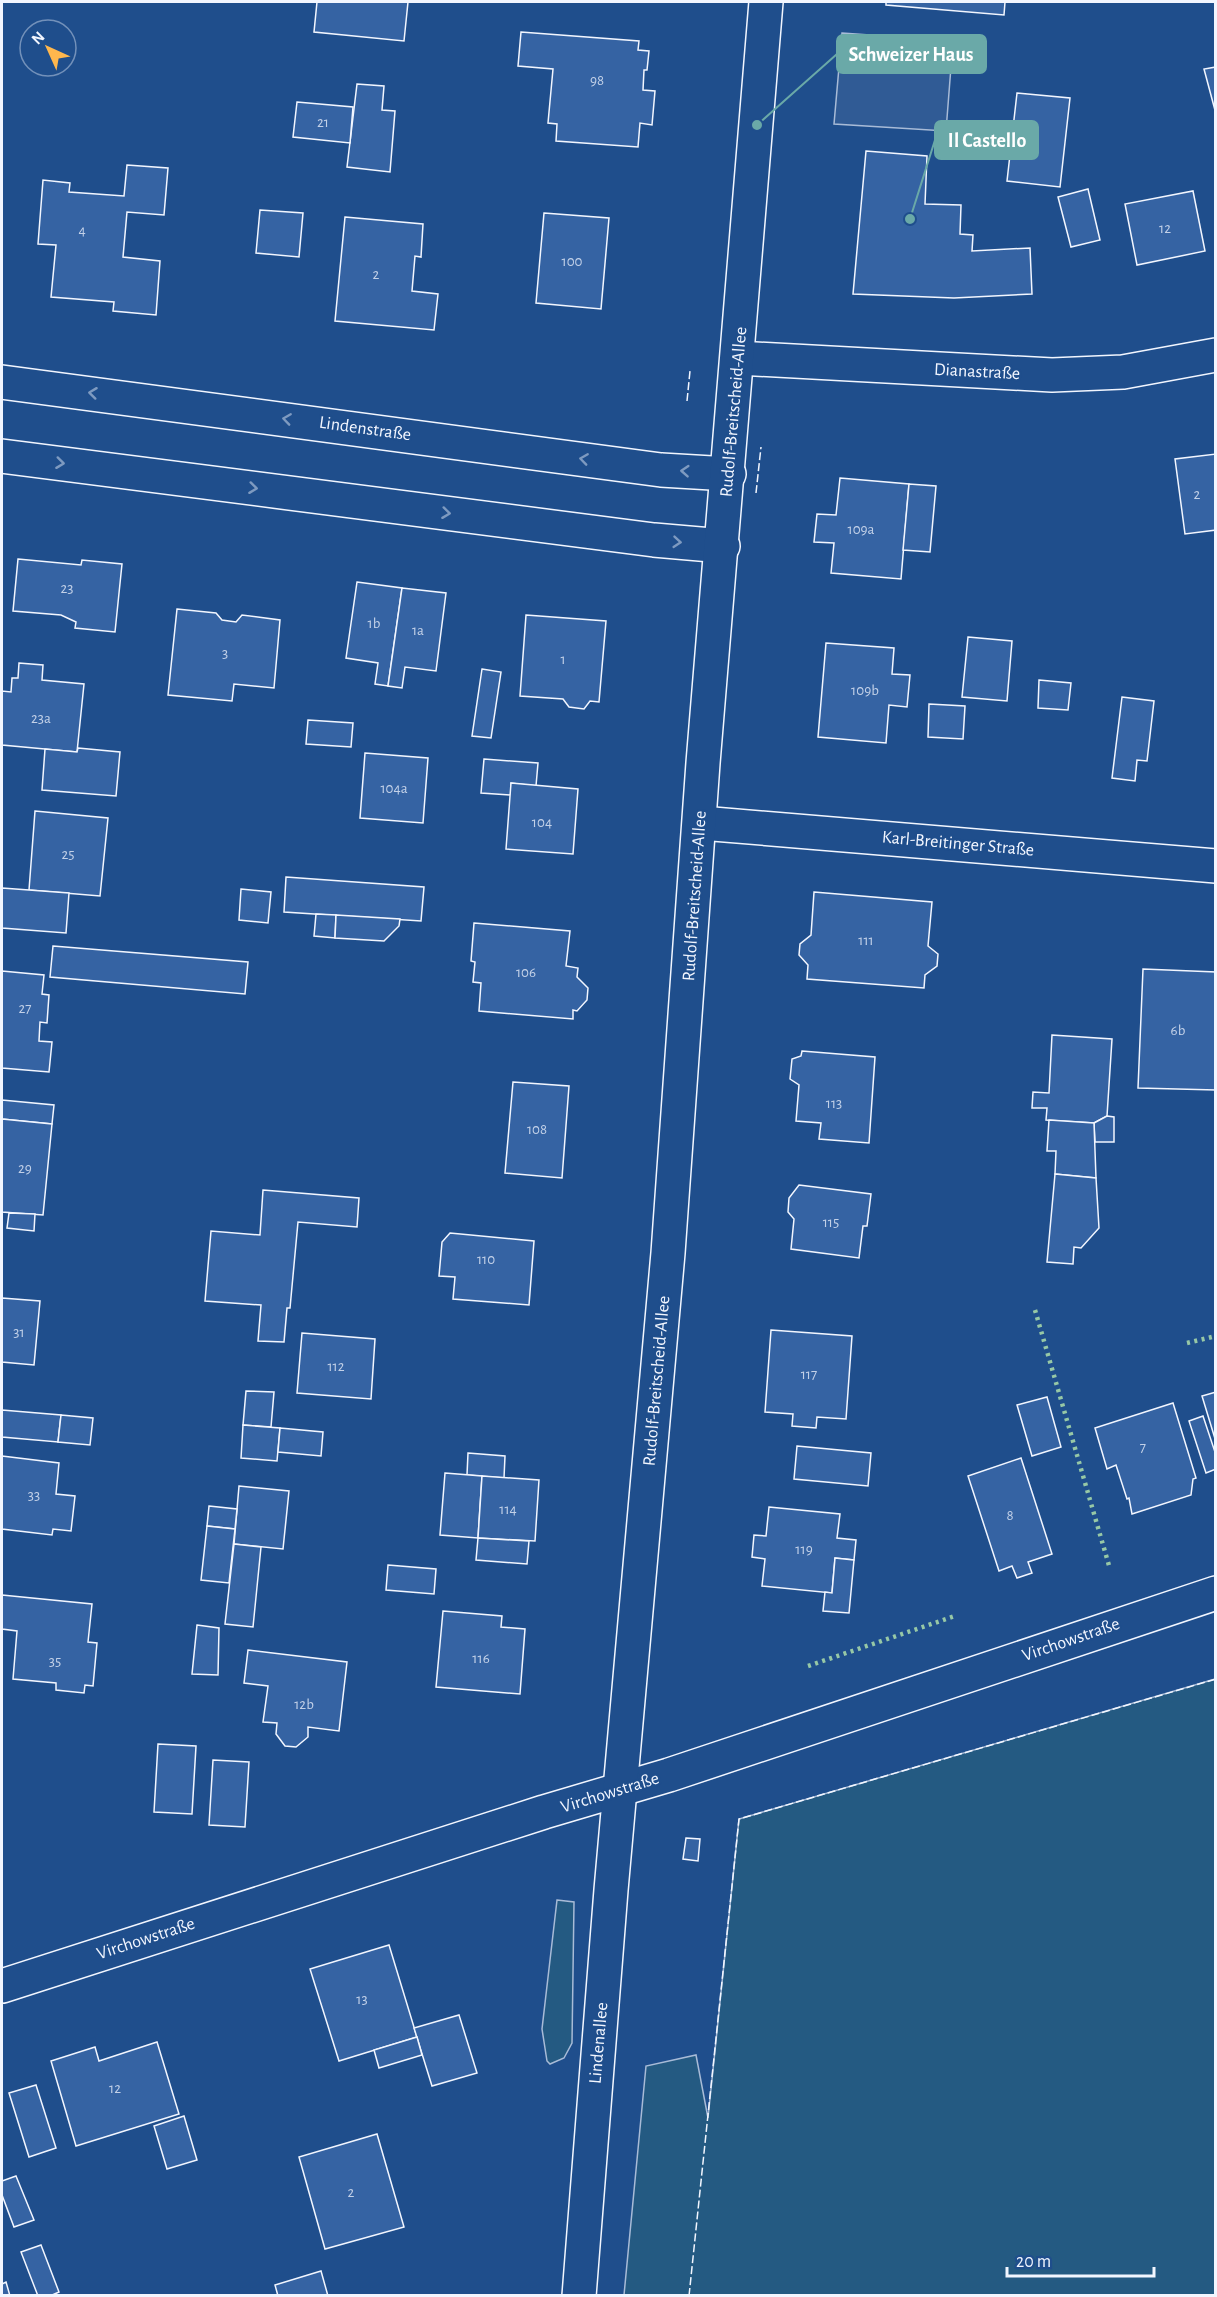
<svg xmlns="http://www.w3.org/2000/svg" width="1217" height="2297" font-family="'Alegreya Sans',sans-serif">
  <rect width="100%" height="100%" fill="#1f4e8c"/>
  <g fill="#245a82" stroke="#a8bbd7" stroke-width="1.5">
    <polygon points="1215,1679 1215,2295 624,2295 646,2066 696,2055 708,2118 739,1819"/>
    <polygon points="557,1900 574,1902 572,2043 564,2058 550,2064 547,2061 542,2029"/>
  </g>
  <polygon fill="#305b95" stroke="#a8bbd7" stroke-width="1.5" points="842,33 953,41 946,131 834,124"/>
  <g fill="#3563a3" stroke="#f2f6ff" stroke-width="1.5">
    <polygon points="317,2 408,2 404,41 314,32"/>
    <polygon points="886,2 1005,2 1004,15 886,5"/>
    <polygon points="521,32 639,41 638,50 649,51 647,70 644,70 643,90 655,91 652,125 640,123 638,147 556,141 557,124 548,123 553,69 518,66"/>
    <polygon points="1216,67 1216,114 1204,69"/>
    <polygon points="357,84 384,86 382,110 395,111 390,172 347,167"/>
    <polygon points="1017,93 1070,98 1060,187 1007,181"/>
    <polygon points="297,102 353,107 350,143 293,137"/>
    <polygon points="866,151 927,156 925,204 961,205 960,234 973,235 972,251 1030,248 1032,294 954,298 853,294"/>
    <polygon points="127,165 168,168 164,215 127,212 123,257 160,261 156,315 113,311 114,302 51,297 56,245 38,244 43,180 70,183 69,192 124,196"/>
    <polygon points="1088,189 1100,240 1071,247 1058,197"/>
    <polygon points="1193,191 1205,251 1137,265 1125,204"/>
    <polygon points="260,210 303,213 299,257 256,253"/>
    <polygon points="544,213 609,218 601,309 536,303"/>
    <polygon points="345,217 423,224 421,257 415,256 412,291 438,294 434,330 335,321"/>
    <polygon points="1216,454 1216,530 1185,534 1175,459"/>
    <polygon points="840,478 909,484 901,579 831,573 834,543 814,542 817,514 836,515"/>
    <polygon points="909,484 936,486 930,552 903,550"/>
    <polygon points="18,559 81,565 82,560 122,564 115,632 75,628 76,622 61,615 13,611"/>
    <polygon points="357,582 402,588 388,686 375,684 378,663 346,658"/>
    <polygon points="402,588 446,593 436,671 405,667 402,688 388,686"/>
    <polygon points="177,609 216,613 222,620 236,622 242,615 280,620 274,688 234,684 232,701 168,695"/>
    <polygon points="526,615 606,621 599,702 590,701 584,709 569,707 563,699 520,696"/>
    <polygon points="968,637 1012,641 1007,701 962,697"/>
    <polygon points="826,643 894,648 892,674 910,675 907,707 889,705 886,743 818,737"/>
    <polygon points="19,663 43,665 42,680 84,684 77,752 2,745 2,691 11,692 12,678 18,678"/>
    <polygon points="482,669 501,672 491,738 472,736"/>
    <polygon points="1039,680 1071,683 1068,710 1038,708"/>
    <polygon points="1122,697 1154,701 1147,761 1137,760 1135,781 1112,778"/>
    <polygon points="929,704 965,706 963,739 928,737"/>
    <polygon points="308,720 353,723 351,747 306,744"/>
    <polygon points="78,748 120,752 116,796 42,790 45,749 77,752"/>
    <polygon points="365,753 428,758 423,823 360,818"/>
    <polygon points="484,759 538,763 536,786 511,783 511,795 481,793"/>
    <polygon points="511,783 578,789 573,854 506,849"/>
    <polygon points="35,811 108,818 100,896 29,890"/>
    <polygon points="286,877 424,887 421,921 284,912"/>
    <polygon points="2,888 69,893 66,933 2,928"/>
    <polygon points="241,889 271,892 268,923 239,920"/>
    <polygon points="814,892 932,902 928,946 938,954 937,966 925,975 924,988 807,979 808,965 799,955 800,944 811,935"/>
    <polygon points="316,914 336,915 335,938 314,936"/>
    <polygon points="336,915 400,919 399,926 384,941 335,938"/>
    <polygon points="474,923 570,931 566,966 578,968 577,977 588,988 587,1000 577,1011 573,1010 573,1019 479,1011 481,983 473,982 475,962 471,961"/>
    <polygon points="53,946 248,962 245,994 50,977"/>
    <polygon points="1143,969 1216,972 1216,1090 1138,1088"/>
    <polygon points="2,971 44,975 42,994 49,995 47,1023 40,1022 39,1041 52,1042 49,1072 2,1068"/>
    <polygon points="1052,1035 1112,1039 1107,1116 1094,1123 1046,1120 1047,1108 1032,1108 1033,1092 1049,1093"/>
    <polygon points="802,1051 875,1057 869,1143 819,1139 821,1123 796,1121 799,1085 790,1079 792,1059 801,1056"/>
    <polygon points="513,1082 569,1086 562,1178 505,1173"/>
    <polygon points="2,1100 54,1105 52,1124 2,1119"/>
    <polygon points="1107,1116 1114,1117 1114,1142 1095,1142 1094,1123"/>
    <polygon points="2,1119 52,1124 43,1215 2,1212"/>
    <polygon points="1049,1120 1094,1123 1096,1178 1055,1174 1056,1151 1047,1151"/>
    <polygon points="1055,1174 1096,1178 1099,1228 1081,1248 1074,1247 1073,1264 1047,1262"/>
    <polygon points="799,1185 871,1194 867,1226 863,1226 859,1258 791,1249 794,1219 788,1212 789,1198"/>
    <polygon points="263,1190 359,1198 357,1227 298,1222 290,1308 287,1308 284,1342 258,1341 261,1305 205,1301 211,1231 260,1235"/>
    <polygon points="9,1213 35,1214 34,1231 7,1228"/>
    <polygon points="450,1233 534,1241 529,1305 453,1299 455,1277 439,1276 442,1242"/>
    <polygon points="2,1298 40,1301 34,1365 2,1362"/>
    <polygon points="771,1330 852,1336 846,1419 817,1417 816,1428 792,1426 793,1414 765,1412"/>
    <polygon points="302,1333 375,1339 371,1399 297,1393"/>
    <polygon points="246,1391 274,1392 271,1427 243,1425"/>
    <polygon points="1216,1392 1216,1442 1202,1396"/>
    <polygon points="1047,1397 1061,1447 1032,1456 1017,1405"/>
    <polygon points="1173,1403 1196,1478 1193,1479 1191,1495 1132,1514 1129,1498 1127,1499 1116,1465 1107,1469 1095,1428"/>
    <polygon points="2,1410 61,1415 58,1442 2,1437"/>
    <polygon points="61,1415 93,1418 90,1445 58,1442"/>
    <polygon points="1203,1416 1216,1455 1216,1469 1206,1473 1189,1421"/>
    <polygon points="243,1425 280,1428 277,1461 241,1458"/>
    <polygon points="280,1428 323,1432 321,1456 278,1452"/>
    <polygon points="797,1446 871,1453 868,1486 794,1479"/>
    <polygon points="468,1453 505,1456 504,1478 467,1475"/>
    <polygon points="2,1456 59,1463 56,1494 75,1496 71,1531 53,1529 52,1535 2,1529"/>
    <polygon points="1021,1458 1052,1554 1028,1562 1032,1573 1017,1578 1012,1566 999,1571 968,1476"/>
    <polygon points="445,1473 482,1476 478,1538 440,1535"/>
    <polygon points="482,1476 539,1480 535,1541 478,1538"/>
    <polygon points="239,1486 289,1491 283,1549 234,1544"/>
    <polygon points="209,1506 237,1509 235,1529 207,1526"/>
    <polygon points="769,1507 840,1514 837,1538 856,1540 854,1560 835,1558 832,1593 762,1586 765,1559 752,1557 754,1535 766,1536"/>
    <polygon points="207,1526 235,1529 229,1583 201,1580"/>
    <polygon points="478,1538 529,1541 527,1564 476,1560"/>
    <polygon points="234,1544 261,1547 253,1627 225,1624"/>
    <polygon points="835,1558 854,1560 849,1613 823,1611 825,1592 832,1593"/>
    <polygon points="388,1565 436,1569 434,1594 386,1590"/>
    <polygon points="2,1595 92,1604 88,1642 97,1643 93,1686 85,1685 84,1693 56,1690 56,1683 13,1679 17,1631 2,1629"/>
    <polygon points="443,1611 502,1616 501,1627 525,1629 520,1694 436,1687"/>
    <polygon points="197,1625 219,1628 218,1675 192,1674"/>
    <polygon points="248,1650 347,1662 339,1731 308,1727 308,1737 296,1747 285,1746 276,1734 277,1723 263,1722 268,1686 244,1683"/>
    <polygon points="158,1744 196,1746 192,1814 154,1812"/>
    <polygon points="213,1760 249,1762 245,1827 209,1825"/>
    <polygon points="686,1838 700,1839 698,1861 683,1859"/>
    <polygon points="389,1945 417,2037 339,2061 310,1969"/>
    <polygon points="459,2015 477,2073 432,2086 414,2028"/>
    <polygon points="417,2037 422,2055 379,2068 374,2050"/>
    <polygon points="157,2042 179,2114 76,2146 51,2061 95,2047 99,2061"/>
    <polygon points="36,2085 56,2148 29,2157 9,2093"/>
    <polygon points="184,2116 197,2160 167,2169 154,2126"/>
    <polygon points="377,2134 404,2227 325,2249 299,2157"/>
    <polygon points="16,2176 34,2220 14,2227 2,2195 2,2181"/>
    <polygon points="41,2245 59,2292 50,2296 38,2296 21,2252"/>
    <polygon points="321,2271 328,2296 278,2296 275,2285"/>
    <polygon points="6,2282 10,2296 2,2296 2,2284"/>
  </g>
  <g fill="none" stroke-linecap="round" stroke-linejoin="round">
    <defs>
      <g id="street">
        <polyline points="738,358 1052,375 1123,372 1216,355"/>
        <polyline points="701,823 1216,866"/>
        <polyline points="2,1986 544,1812 669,1775 1216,1593"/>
      </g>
      <g id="secondary">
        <polyline points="2,382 661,470 729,474"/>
        <polyline points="2,456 654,540 723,546"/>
        <polyline points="579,2296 611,1890 668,1253 703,763 766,2"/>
      </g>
    </defs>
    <use href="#street" stroke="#f2f6ff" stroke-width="36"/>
    <use href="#secondary" stroke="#f2f6ff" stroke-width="36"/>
    <use href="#street" stroke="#1f4e8c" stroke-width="33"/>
    <use href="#secondary" stroke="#1f4e8c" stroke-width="33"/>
    <g stroke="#97c8a6" stroke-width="4.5" stroke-dasharray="3 4.5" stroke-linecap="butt">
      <polyline points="1035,1310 1110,1569"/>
      <polyline points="1187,1343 1216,1336"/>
      <polyline points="808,1666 955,1616"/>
    </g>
    <g stroke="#f2f6ff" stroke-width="1.5" stroke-dasharray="8 3" stroke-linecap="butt">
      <polyline points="687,401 690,371"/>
      <polyline points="756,493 761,447"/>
      <polyline points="689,2296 739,1819 1216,1679"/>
    </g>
  </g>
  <defs><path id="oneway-chevron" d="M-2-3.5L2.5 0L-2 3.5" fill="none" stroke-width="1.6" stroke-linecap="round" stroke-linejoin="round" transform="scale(1.5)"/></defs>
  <g stroke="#7e9ac0">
    <use href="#oneway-chevron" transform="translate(93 393) rotate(-173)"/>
    <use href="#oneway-chevron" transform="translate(287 419) rotate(-172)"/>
    <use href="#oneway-chevron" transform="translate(584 459) rotate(-172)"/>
    <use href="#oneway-chevron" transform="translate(60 463) rotate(7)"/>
    <use href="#oneway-chevron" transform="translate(685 471) rotate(-176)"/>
    <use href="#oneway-chevron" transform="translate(253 488) rotate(7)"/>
    <use href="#oneway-chevron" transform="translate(446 513) rotate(7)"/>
    <use href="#oneway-chevron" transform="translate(677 542) rotate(5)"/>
  </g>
  <g text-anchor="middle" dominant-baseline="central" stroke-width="4.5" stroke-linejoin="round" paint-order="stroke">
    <g font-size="15" fill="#c3d1e8">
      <text x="597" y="80">98</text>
      <text x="323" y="122">21</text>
      <text x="1165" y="228">12</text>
      <text x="82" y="230">4</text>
      <text x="572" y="261">100</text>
      <text x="376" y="274">2</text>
      <text x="1197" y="494">2</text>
      <text x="861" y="529">109a</text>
      <text x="67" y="588">23</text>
      <text x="374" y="623">1b</text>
      <text x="418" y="630">1a</text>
      <text x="225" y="653">3</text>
      <text x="563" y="659">1</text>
      <text x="865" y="690">109b</text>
      <text x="41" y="718">23a</text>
      <text x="394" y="788">104a</text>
      <text x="542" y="822">104</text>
      <text x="68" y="854">25</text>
      <text x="866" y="940">111</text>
      <text x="526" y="972">106</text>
      <text x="25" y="1008">27</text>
      <text x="1178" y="1030">6b</text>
      <text x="834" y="1103">113</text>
      <text x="537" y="1129">108</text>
      <text x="25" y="1168">29</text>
      <text x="831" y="1222">115</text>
      <text x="486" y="1259">110</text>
      <text x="19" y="1332">31</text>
      <text x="336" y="1366">112</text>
      <text x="809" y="1374">117</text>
      <text x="1143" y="1447">7</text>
      <text x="34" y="1495">33</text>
      <text x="508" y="1509">114</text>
      <text x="1010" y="1515">8</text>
      <text x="804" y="1549">119</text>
      <text x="481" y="1658">116</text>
      <text x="55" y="1661">35</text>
      <text x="304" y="1704">12b</text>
      <text x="362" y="1999">13</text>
      <text x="115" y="2088">12</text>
      <text x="351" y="2192">2</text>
    </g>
    <g font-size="18" fill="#f2f6ff" stroke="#1f4e8c">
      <text transform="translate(977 372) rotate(3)">Dianastraße</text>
      <text transform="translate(734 412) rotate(-85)">Rudolf-Breitscheid-Allee</text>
      <text transform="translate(365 429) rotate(8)">Lindenstraße</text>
      <text transform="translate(958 844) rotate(5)">Karl-Breitinger Straße</text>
      <text transform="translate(695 896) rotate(-86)">Rudolf-Breitscheid-Allee</text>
      <text transform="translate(657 1381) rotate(-85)">Rudolf-Breitscheid-Allee</text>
      <text transform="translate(1071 1640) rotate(-19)">Virchowstraße</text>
      <text transform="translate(610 1793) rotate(-17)">Virchowstraße</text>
      <text transform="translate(146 1939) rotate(-18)">Virchowstraße</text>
      <text transform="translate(599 2043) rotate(-85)">Lindenallee</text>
    </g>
  </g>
  <path fill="none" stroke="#6aa9a8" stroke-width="2" d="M757 125L837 54M910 219L935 140"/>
  <g fill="#6aa9a8" stroke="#1f4e8c" stroke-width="2">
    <circle cx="757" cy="125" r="6"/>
    <circle cx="910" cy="219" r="6"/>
  </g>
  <g fill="#6aa9a8" stroke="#6aa9a8" stroke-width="2">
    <rect x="837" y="35" width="149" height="38" rx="6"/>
    <rect x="935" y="121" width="103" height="38" rx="6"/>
  </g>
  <g font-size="20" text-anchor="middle" font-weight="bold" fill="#fff">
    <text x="911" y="61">Schweizer Haus</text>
    <text x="987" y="147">Il Castello</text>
  </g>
  <rect width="1217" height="2297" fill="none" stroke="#f2f6ff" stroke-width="6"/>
  <g transform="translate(48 48) rotate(315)"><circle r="28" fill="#1f4e8c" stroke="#7391ba" stroke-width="1.5"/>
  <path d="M0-4.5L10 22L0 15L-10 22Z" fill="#ffb74d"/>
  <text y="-9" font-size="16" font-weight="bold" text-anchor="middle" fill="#f2f6ff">N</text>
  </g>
  <path d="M1007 2267v9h147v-9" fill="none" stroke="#f2f6ff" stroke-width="3"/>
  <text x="1016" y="2267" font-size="18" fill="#f2f6ff" stroke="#1f4e8c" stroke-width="4.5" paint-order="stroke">20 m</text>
</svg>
